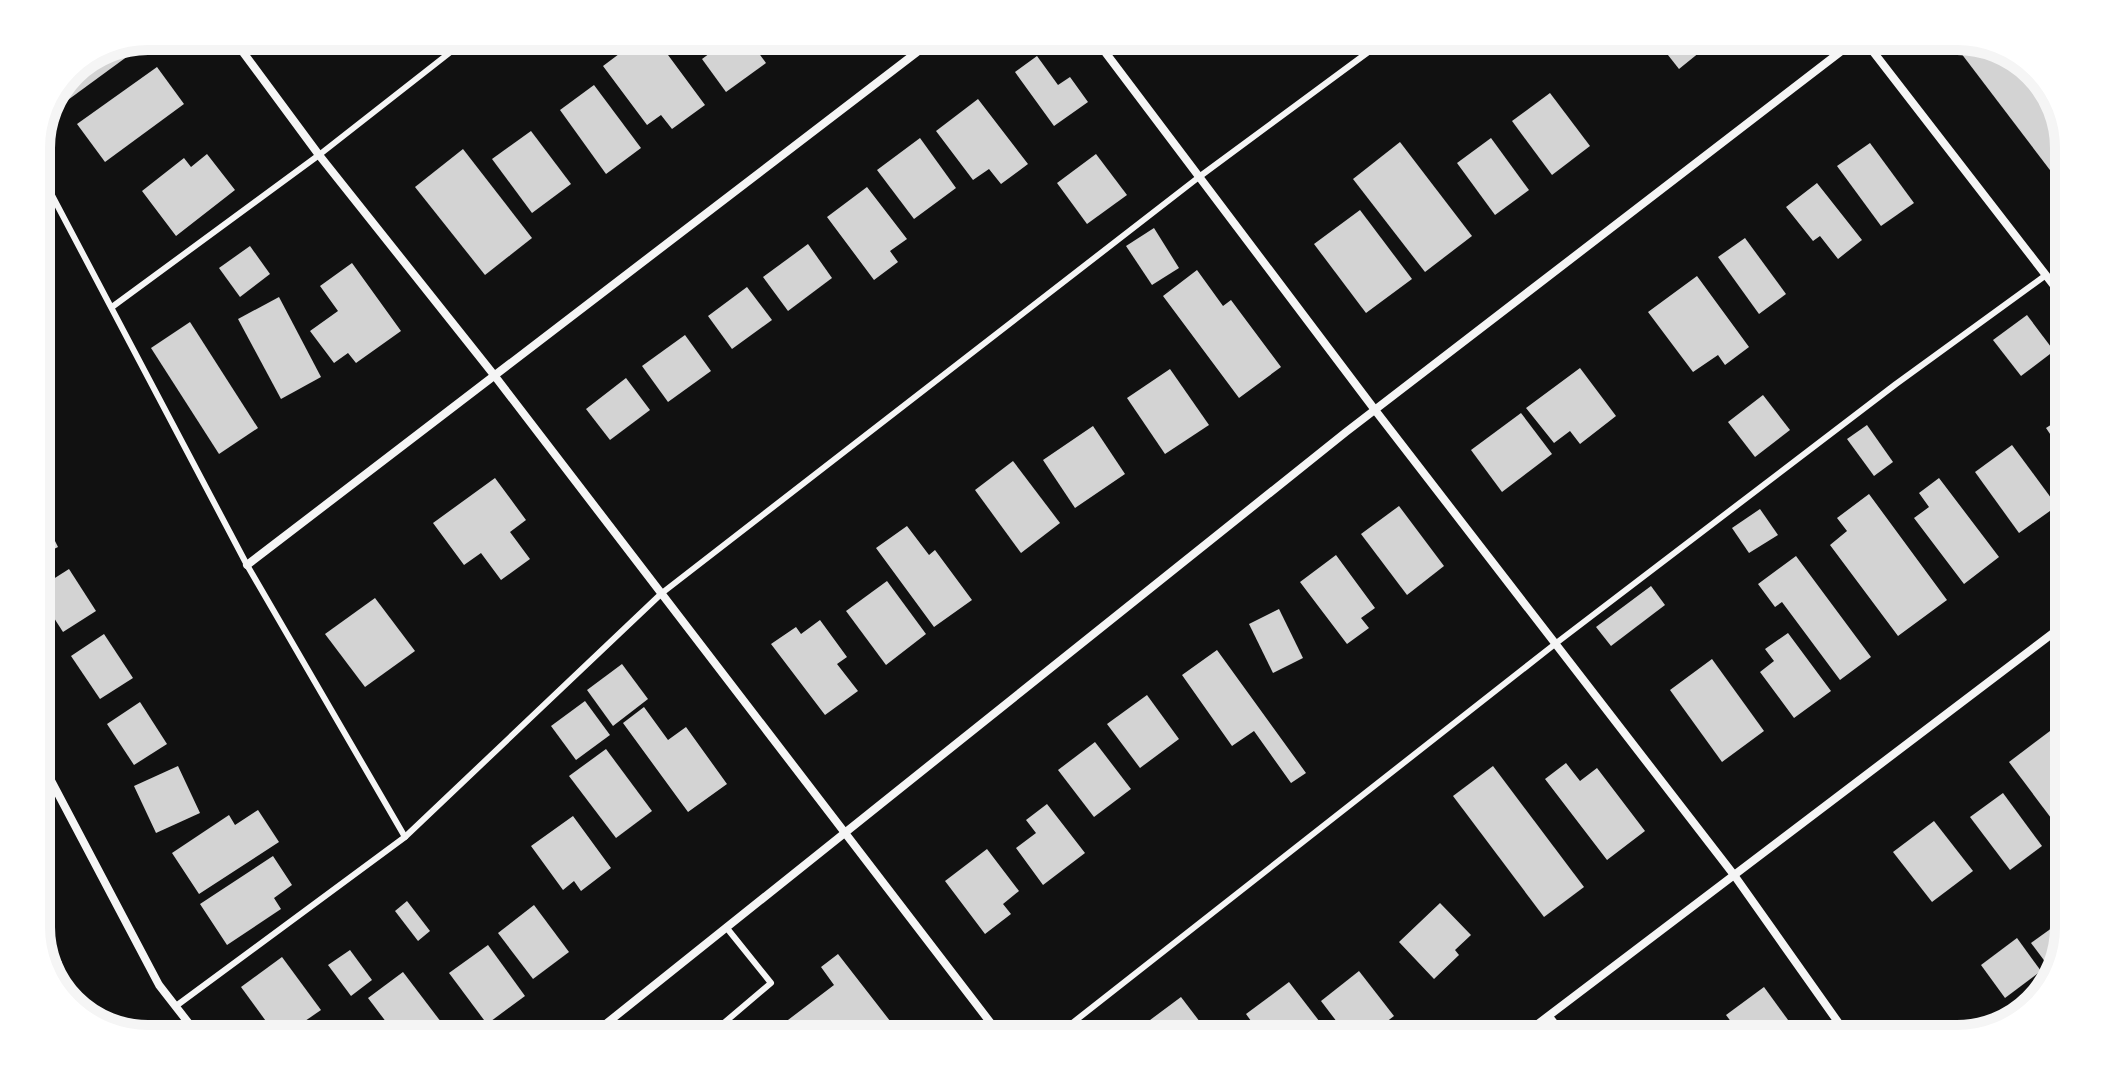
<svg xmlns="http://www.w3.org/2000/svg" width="2105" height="1075" font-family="Cabin,sans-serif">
  <rect width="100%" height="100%" fill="#111"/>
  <g fill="#d3d3d3">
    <polygon points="643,36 654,36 705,105 672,129 661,115 647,125 603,66"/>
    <polygon points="733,36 746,36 766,63 726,92 702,59"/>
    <polygon points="1653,36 1688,36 1700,52 1679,69"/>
    <polygon points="1948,36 2006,47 2050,86 2069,141 2069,195"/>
    <polygon points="139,40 143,45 61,105 56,97 69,68"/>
    <polygon points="1037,56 1058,85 1070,77 1088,102 1054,126 1015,72"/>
    <polygon points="157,67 184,104 105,162 77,124"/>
    <polygon points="594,85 641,148 606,174 560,110"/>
    <polygon points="1550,93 1590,146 1552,175 1512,121"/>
    <polygon points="978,99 1028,164 1001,184 989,169 973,180 936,131"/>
    <polygon points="531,131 571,184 532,213 492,159"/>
    <polygon points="920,138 956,188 914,219 877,170"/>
    <polygon points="1491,138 1529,190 1495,215 1457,163"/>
    <polygon points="1400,142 1472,236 1425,272 1353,179"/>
    <polygon points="1870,143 1914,203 1881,226 1837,166"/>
    <polygon points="463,149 532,238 485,275 415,187"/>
    <polygon points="207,154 235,190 176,236 142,191 184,158 191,167"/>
    <polygon points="1096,154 1127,195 1087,224 1057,183"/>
    <polygon points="1817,183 1862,240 1838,259 1820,236 1813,241 1786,207"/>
    <polygon points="867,187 907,239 890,251 898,262 874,280 827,217"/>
    <polygon points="1360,210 1412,279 1366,313 1314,244"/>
    <polygon points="1154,228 1179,268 1152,285 1126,246"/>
    <polygon points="1745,238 1786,294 1759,314 1718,257"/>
    <polygon points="808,244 832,278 788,311 763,277"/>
    <polygon points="250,246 270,274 240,297 219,268"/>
    <polygon points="352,263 401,331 356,363 348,353 334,363 310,331 338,311 320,286"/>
    <polygon points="1197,270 1223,306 1231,300 1281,367 1239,398 1163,296"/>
    <polygon points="1697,276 1749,347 1725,365 1718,355 1693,372 1648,312"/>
    <polygon points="747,287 772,320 732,349 708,316"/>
    <polygon points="279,297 321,377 281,399 238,319"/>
    <polygon points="2027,315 2054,351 2021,376 1993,340"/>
    <polygon points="190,322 258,428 219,454 151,348"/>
    <polygon points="685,335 711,371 668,402 642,366"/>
    <polygon points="1580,368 1616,416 1580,444 1570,431 1554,443 1526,408"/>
    <polygon points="1170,369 1209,425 1165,454 1127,398"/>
    <polygon points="626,378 650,410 610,440 586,409"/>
    <polygon points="1763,395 1790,430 1755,457 1728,422"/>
    <polygon points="1521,413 1552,454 1502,492 1471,450"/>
    <polygon points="2069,413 2069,462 2046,428"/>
    <polygon points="1867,425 1893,462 1874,476 1847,439"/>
    <polygon points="1093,426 1125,474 1075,508 1043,460"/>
    <polygon points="2012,445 2057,506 2019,533 1975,472"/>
    <polygon points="1013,461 1060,523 1021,553 975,490"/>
    <polygon points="495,478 526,520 510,532 530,559 501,580 481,553 464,565 433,523"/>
    <polygon points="1939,478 1999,557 1964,584 1914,518 1929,507 1919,493"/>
    <polygon points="1869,494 1947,600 1898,636 1830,545 1847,531 1837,518"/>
    <polygon points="36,503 58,547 36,558"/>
    <polygon points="1399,506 1444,566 1407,595 1361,534"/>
    <polygon points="1760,509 1778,535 1749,553 1732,528"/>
    <polygon points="907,526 929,555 935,550 972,600 934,627 876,548"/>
    <polygon points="1336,555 1375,608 1361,618 1369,628 1347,644 1300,582"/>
    <polygon points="1796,556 1871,657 1840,680 1782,602 1775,607 1758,584"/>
    <polygon points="69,569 96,611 63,632 36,590"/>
    <polygon points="887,581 926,634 886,665 846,611"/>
    <polygon points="1651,586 1665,605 1611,646 1596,627"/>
    <polygon points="375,598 415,651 365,687 325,634"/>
    <polygon points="1279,609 1303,658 1273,673 1249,624"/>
    <polygon points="820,620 847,657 837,664 858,691 825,715 771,644 796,627 801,634"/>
    <polygon points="1788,633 1831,691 1794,718 1760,672 1774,661 1765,649"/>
    <polygon points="104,634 133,678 100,699 71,656"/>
    <polygon points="1217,650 1306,773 1291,783 1254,731 1232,746 1182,675"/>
    <polygon points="1712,659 1764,731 1722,762 1670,690"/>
    <polygon points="622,664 648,699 613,726 587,690"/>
    <polygon points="1147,695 1179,739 1140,768 1107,724"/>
    <polygon points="585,701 610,735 576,760 551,726"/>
    <polygon points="140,702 167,744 134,765 107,724"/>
    <polygon points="644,707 668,740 686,727 727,784 688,812 623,723"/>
    <polygon points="2050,731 2069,756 2069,811 2054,822 2009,762"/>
    <polygon points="1095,742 1131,789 1094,817 1058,770"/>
    <polygon points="606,749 652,811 616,838 569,776"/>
    <polygon points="1566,763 1580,781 1597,768 1645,831 1607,860 1545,779"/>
    <polygon points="178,766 200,813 156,833 134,786"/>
    <polygon points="1493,766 1584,887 1544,917 1453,796"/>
    <polygon points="2003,793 2042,846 2010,870 1970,817"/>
    <polygon points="1047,804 1085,853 1043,885 1016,848 1036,833 1026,820"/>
    <polygon points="258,810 279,842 199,894 172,853 229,815 235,825"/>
    <polygon points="573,816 611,868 581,891 574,881 563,890 531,846"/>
    <polygon points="1934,821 1973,871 1932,902 1893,852"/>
    <polygon points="987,849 1019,891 1003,904 1011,914 985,934 945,881"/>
    <polygon points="273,856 292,885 274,898 281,909 227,945 200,904"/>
    <polygon points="407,901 430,931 418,941 395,911"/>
    <polygon points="1440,903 1471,935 1455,950 1459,955 1434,979 1399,942"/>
    <polygon points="534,905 569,952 533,979 498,933"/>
    <polygon points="2056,925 2066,939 2055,975 2031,943"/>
    <polygon points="36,926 62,962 49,972 36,935"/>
    <polygon points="2017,938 2041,971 2005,998 1981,965"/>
    <polygon points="488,945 525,996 487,1024 449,973"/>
    <polygon points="350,950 372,980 351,996 328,965"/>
    <polygon points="838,954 894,1026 877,1039 763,1039 834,985 821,967"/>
    <polygon points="282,957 321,1010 279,1039 241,987"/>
    <polygon points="1359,971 1394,1016 1364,1039 1350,1039 1321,1001"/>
    <polygon points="403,972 454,1039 399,1039 368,998"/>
    <polygon points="1289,982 1333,1039 1264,1039 1246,1014"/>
    <polygon points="1764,987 1799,1035 1794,1039 1744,1039 1726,1015"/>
    <polygon points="73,995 89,1018 88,1019 67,1000"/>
    <polygon points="1181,997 1213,1039 1158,1039 1146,1023"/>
    <polygon points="1692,1020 1706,1039 1666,1039"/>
  </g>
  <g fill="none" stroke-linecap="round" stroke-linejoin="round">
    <polyline stroke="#f5f5f5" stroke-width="5" points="745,1039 761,1027"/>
    <g stroke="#f5f5f5" stroke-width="6">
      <polyline points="36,165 247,565 405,837"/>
      <polyline points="112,307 319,155 471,36"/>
      <polyline points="176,1006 405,837 662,593 1199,177 1390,36"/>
      <polyline points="1549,1015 1568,1039"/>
      <polyline points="608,1022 621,1039"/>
      <polyline points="705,1039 771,983 726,927"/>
      <polyline points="1052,1039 1555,644 1896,384 2046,275"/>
    </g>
    <g stroke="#f5f5f5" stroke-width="8">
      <polyline points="231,36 319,155 494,375 1003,1039"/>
      <polyline points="1093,36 1375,410 1734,875 1850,1039"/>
      <polyline points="1861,36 2069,305"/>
      <polyline points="247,565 938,36"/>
      <polyline points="36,752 159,985 201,1039"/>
      <polyline points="587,1039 1346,432 1861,36"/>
      <polyline points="1518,1039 2069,621"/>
    </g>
  </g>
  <path d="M0 0H2105V1075H0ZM148 50H1957A98 98 0 0 1 2055 148V927A98 98 0 0 1 1957 1025H148A98 98 0 0 1 50 927V148A98 98 0 0 1 148 50Z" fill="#fff" fill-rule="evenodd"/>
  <path fill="none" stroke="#f5f5f5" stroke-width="10" d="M148 50H1957A98 98 0 0 1 2055 148V927A98 98 0 0 1 1957 1025H148A98 98 0 0 1 50 927V148A98 98 0 0 1 148 50Z"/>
</svg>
